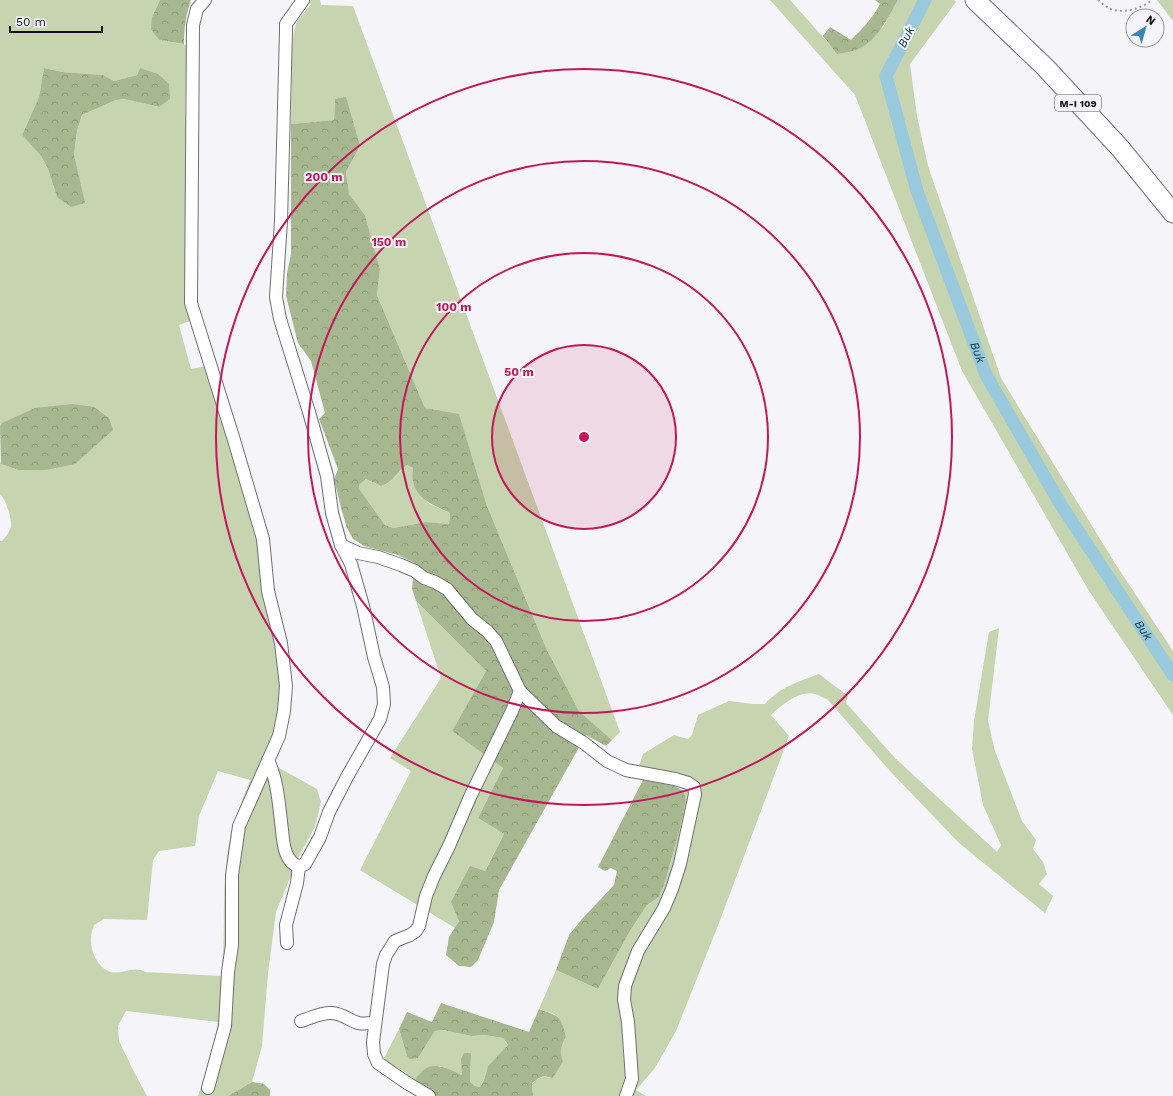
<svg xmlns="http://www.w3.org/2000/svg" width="1173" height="1096" font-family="'Work Sans',sans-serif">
  <defs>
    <pattern id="forest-crowns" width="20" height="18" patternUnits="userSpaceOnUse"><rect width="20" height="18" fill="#a7b78f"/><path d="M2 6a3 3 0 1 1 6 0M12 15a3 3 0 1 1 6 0" fill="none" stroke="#8f9c7a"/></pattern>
  </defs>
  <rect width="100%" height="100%" fill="#f5f4f9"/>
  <g fill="#c6d4b0" fill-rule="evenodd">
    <path d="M0,0H160L152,17L159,40L184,44L187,47L185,108L188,148V280L184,286L190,321L179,325L191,369L207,366L258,538L277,643L282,687L276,734L263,759L317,789L321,802L315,827L301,852L276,912L268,973L262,1046L252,1082L228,1096H198L212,1053L218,1022L126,1011L118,1026L119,1041L134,1072L147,1096H0V541H2C6,537 9,532 11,527C12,519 6,499 0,494V461L1,464L18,470H46L2,423L0,426ZM44,68L63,72L103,75L114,81L137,75L140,68L159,107L126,99L116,100L82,115L77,131L74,155L57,197L48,169L41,156L22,135L39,97ZM218,771L250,780C239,808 228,835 226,866C222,902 226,939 221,976L145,972C134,965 122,975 111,972C97,968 90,950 91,937C91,933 93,929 94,925L104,919L147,920L153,860L159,851L195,846L199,816Z"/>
    <polygon points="306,0 320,0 321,5 353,6 620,732 612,740 579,711 547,650 487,506 459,415 425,408 377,295 380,269 365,215 349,194 346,172 360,146 335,99 334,120 291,124 292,48 294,31 297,21 311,4"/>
    <polygon points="770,0 790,0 838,54 883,27 898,0 954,0 956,2 910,64 917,116 928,166 1001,378 1024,416 1118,568 1173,651 1173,715 1089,591 962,371 855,95"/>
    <polygon points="1157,0 1173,0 1173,21"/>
    <path d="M407,465L413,468V481L428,503L450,513L449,524L426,522L393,528L385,525L360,490L359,485L366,479L381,486C392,483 398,472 407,465Z"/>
    <polygon points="416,601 486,671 452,731 503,768 478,818 504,834 455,928 360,870 411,771 390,758 441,678"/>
    <path d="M999,628L988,721L995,751L1022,821L1036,840L1033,849L1043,862L1047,874L1039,884L1053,896L1045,913L959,843L890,771L827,699C823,698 819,695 815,694C799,690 782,705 771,715L789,736L719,923L676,1031L655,1068L636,1090L646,1096H533L532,1084C540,1076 543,1076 553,1078L561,1056V1046L566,1037L554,1014L539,1009L556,970L598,989L630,931L647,905L659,897L666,879L680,828L686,800L684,791L695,781L687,776L639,766L643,754L674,735L688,739L692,735L698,715L729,701L753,704H765C780,687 798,682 819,674L848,696L846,703L895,758L997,852L1001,845L983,805L972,749L974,721L989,632Z"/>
    <polygon points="399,1029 407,1056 418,1058 435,1031 443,1030 471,1036 484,1035 503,1038 508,1046 488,1066 484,1080 480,1087 475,1086 470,1082 471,1053 462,1075 440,1066 414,1082 405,1077 407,1073 383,1060"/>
  </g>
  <g fill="url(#forest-crowns)" fill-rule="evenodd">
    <path d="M160,0H191C186,15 184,28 184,44L159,40L151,29L152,17Z"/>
    <path d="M875,0H898C888,18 875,45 853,51C848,52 843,53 837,54L823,36L830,27L851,40C863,28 872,19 880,4Z"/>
    <polygon points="44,68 63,72 103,75 114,81 137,75 140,68 158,74 169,84 170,99 159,107 125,99 116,100 82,115 77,131 74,155 85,203 71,207 57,197 48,169 41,156 22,135 39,97"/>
    <path d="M346,97L360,146L346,172L349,194L365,215L380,269L377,295L425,408L459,414L487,506L547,650L579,711L612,740L606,746L586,735L499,890L494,922L478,960L471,967L459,966L446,955L449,937L459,921L451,902L470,866L485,871L504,834L478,818L503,768L452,731L486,671L416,601L412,588L415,563L398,555L364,546L353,539L347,528L341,508L334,479L338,469L319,419L325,413L311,361L298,343L286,296L287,273L291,254V124L334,120L335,99ZM407,465L413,468C413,472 412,477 413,481C416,499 435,506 450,513L449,524L426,522L393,528L385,525L360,490L359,485L366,479L381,486C392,483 397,472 407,465Z"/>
    <polygon points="72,404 94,407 109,418 113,430 75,464 46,470 18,470 1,464 0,426 2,423 35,408"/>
    <polygon points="643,780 674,786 684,791 686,800 680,828 666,879 659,897 647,905 630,931 598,989 556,970 569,935 582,919 614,885 617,871 611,868 605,871 598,867"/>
    <path d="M441,1003L529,1032L539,1009C560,1017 560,1015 566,1037C561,1045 559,1052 563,1061L553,1078C542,1075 541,1076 532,1083L533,1096H436L414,1082C428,1058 441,1066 462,1075L461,1059L464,1053H471L470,1082L475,1086L480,1087L484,1080L488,1066L508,1045L503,1038L484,1035L471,1036L443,1030L435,1031L418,1058L410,1059L407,1056L399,1029L407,1012L432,1022Z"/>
    <polygon points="252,1082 264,1084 270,1090 270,1096 228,1096"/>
  </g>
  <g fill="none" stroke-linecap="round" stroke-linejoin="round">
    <path stroke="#98c9dc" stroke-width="13" id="s1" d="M925,0L886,76L917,191L986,375L1061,505L1173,675"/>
    <defs>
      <g id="minor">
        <polyline points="205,0 197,9 193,25 191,303 234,440 263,539 268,591 281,643 286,686 284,711 279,736 239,826 232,875 232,945 228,972 225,1026 208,1088"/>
        <polyline points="303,0 286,24 286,31 281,221 276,297 280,319 309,412 327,476 332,513 341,545 358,553 378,557 401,565 415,571 424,578 435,582 447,589 472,619 487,631 496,641 520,691 512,711 470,797 449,846 434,876 426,896 419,926 416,931 410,935 395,941 386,955 383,964 373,1042 374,1054 378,1063 407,1083 429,1096"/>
        <polyline points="520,691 556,726 584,743 607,761 626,770 675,779 688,783 694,787 695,794 680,864 672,889 664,908 638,951 625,986 624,1000 628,1022 632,1079 626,1096"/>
        <path d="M268,760C278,781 279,807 282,830C283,838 283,849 288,857C291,863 298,869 305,864L320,837L329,812L347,777L380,719L384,704L383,687L374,657L363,606L351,564L341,545"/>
        <polyline points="287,943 286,925 297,883 299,866"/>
        <path d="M301,1021C311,1018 322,1012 332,1013C351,1015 351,1028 375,1022"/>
      </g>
      <polyline id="primary" points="975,0 1045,67 1120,148 1173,213"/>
    </defs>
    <use href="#minor" stroke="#707074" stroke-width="14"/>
    <use href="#primary" stroke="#707074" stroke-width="21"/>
    <path stroke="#9e9da1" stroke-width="2" stroke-dasharray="2 3" stroke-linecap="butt" d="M1098,0C1103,4 1108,9 1114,10C1127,13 1142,8 1152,0"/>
    <use href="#minor" stroke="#fff" stroke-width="12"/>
    <use href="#primary" stroke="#fff" stroke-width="19"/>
  </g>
  <circle cx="584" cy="437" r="92" fill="#c2185b" fill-opacity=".12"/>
  <g fill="none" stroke="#c2185b" stroke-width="2">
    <circle cx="584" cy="437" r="92"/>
    <circle cx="584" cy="437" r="184"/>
    <circle cx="584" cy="437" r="276"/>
    <circle cx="584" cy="437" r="368"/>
  </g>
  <g text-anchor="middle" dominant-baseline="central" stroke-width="4" stroke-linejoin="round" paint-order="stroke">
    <rect fill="#f5f4f9" stroke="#555457" stroke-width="1" x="1055" y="95" width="46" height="16" rx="3"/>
    <g font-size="10" font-weight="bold" fill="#101012">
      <text x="1078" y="103">M-I 109</text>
    </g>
    <g font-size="12" font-style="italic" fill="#073543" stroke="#f5f4f9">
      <text transform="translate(906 37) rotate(-63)">Buk</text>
      <text stroke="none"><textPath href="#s1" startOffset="377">Buk</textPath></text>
      <text stroke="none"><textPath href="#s1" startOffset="701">Buk</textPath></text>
    </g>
  </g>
  <circle cx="584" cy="437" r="6" fill="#c2185b" stroke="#f5f4f9" stroke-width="2"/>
  <g font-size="12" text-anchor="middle" font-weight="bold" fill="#c2185b" stroke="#f5f4f9" stroke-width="4" stroke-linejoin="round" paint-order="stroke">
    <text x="324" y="181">200 m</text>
    <text x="389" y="246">150 m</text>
    <text x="454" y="311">100 m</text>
    <text x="519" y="376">50 m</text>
  </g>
  <g transform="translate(1145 28) rotate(37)"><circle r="19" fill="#f5f4f9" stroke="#99999d"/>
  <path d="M0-3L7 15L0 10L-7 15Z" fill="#3c85b9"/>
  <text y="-6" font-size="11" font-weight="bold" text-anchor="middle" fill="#101012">N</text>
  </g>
  <path d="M10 26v6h92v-6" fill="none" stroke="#101012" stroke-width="2"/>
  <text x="16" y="26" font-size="12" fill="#101012" stroke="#f5f4f9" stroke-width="3" paint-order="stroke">50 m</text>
</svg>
